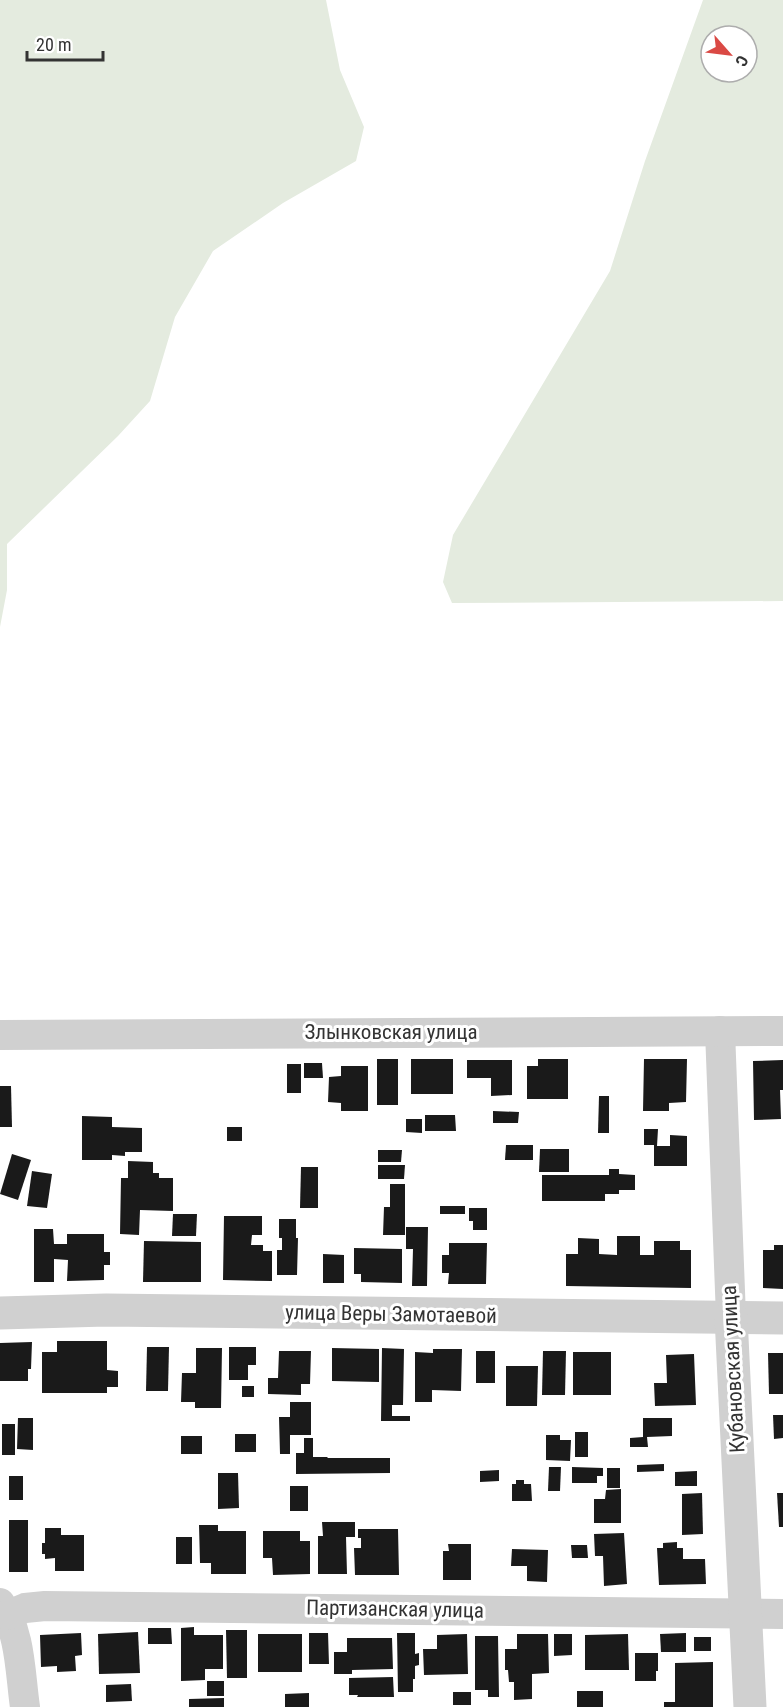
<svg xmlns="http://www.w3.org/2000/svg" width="783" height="1707" font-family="'Roboto Condensed',sans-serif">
  <rect width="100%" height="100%" fill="#fff"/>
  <g fill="#e4ebdf" fill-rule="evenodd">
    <polygon points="0,0 326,0 340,70 364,127 356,161 283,203 213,251 175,317 150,401 118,436 7,544 7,590 0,627"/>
    <path d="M703,0H783V601L452,603L443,582L453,535L610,271L645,161ZM711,36H747V72H711Z"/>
  </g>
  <g fill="#1a1a1a">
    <rect x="377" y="1059" width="21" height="46"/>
    <rect x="411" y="1059" width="42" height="35"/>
    <polygon points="538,1059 568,1059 568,1099 527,1099 527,1066 538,1066"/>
    <polygon points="644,1059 687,1059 686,1102 669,1103 669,1111 643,1111"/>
    <polygon points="467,1060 512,1060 512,1095 491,1096 491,1078 467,1078"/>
    <polygon points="783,1060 783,1090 780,1090 781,1119 754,1120 753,1061"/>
    <polygon points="304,1063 322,1063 323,1078 304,1078"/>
    <rect x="287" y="1064" width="14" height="29"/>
    <polygon points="341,1066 368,1066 368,1111 341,1111 341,1103 328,1102 329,1077 341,1076"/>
    <polygon points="0,1086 11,1086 12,1127 0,1127"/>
    <polygon points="599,1096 609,1096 609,1133 598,1133"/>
    <polygon points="493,1111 519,1112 518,1123 493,1123"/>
    <polygon points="425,1115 455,1115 456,1131 425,1131"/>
    <polygon points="82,1116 112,1117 112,1127 142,1128 142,1152 125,1152 125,1156 112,1155 112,1160 82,1160"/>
    <polygon points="406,1119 422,1119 422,1133 406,1132"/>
    <rect x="227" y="1127" width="15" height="14"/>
    <polygon points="644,1129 658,1129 657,1146 670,1146 670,1135 687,1136 687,1166 654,1166 654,1145 644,1145"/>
    <polygon points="506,1145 533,1145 533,1160 505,1160"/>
    <polygon points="540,1149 569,1149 569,1172 539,1172"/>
    <polygon points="378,1150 402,1150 401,1162 378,1162"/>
    <polygon points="12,1154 31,1160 18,1200 0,1194"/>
    <polygon points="128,1161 153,1162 153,1173 159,1173 159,1178 173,1178 173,1211 140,1210 139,1235 120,1234 121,1178 128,1178"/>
    <polygon points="378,1165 405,1165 404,1179 378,1179"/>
    <polygon points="301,1167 318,1167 318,1208 300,1208"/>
    <polygon points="609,1169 619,1169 619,1174 635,1175 635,1190 619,1190 619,1194 605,1194 605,1201 542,1201 542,1175 609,1175"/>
    <polygon points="32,1171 52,1174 47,1208 27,1206"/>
    <polygon points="390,1184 405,1184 405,1235 383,1235 384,1207 390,1207"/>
    <rect x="440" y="1206" width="25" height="8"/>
    <polygon points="469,1208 487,1208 487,1230 473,1230 473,1221 469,1221"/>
    <polygon points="173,1214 197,1214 196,1236 172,1236"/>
    <polygon points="224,1216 262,1216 262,1235 252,1235 251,1245 263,1245 263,1251 272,1251 272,1281 223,1280"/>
    <polygon points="279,1219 296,1219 296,1238 298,1238 297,1275 277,1275 277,1250 282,1250 282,1238 279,1238"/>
    <polygon points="406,1227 428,1227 427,1286 412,1286 413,1249 406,1249"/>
    <polygon points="34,1229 53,1229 54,1244 67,1244 67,1234 104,1234 104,1252 110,1252 110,1265 104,1265 104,1280 67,1281 68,1260 54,1259 54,1282 34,1282"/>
    <polygon points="617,1236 640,1236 640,1255 654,1255 654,1241 680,1241 680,1250 691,1250 691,1288 566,1286 566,1254 578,1254 578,1238 599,1239 599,1254 617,1255"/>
    <polygon points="144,1241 201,1242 201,1282 143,1282"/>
    <polygon points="449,1243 487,1243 486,1284 448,1284 449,1273 442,1273 442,1255 449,1255"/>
    <polygon points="774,1245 783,1245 783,1289 763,1288 763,1250 774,1250"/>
    <polygon points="354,1248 402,1249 402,1283 361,1282 361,1274 354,1274"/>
    <polygon points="323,1254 344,1255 344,1283 323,1283"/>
    <polygon points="57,1341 107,1341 107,1370 118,1371 118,1387 107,1387 107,1393 42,1393 42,1352 57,1352"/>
    <polygon points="32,1342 31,1369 28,1369 28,1381 0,1381 0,1343"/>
    <polygon points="147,1347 169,1347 168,1391 146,1391"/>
    <polygon points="229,1347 256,1347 256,1365 248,1365 248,1380 229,1380"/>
    <polygon points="196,1348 222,1348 221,1408 195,1408 195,1402 181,1402 182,1373 196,1373"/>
    <polygon points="332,1348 379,1349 379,1382 332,1381"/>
    <polygon points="382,1348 404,1349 403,1405 392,1405 392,1416 410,1416 410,1421 381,1421"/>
    <polygon points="433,1349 462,1349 461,1391 432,1390 432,1402 415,1402 415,1352 433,1353"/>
    <polygon points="279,1351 311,1351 310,1384 301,1384 301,1395 268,1394 268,1378 278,1378"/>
    <rect x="476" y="1351" width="19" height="32"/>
    <polygon points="543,1351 566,1351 565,1395 542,1395"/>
    <rect x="573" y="1352" width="38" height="43"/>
    <polygon points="768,1353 783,1353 783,1394 769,1394"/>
    <polygon points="694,1354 696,1405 655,1406 654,1383 667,1383 666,1355"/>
    <polygon points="506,1366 538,1366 537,1406 506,1406"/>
    <rect x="242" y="1386" width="12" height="11"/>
    <polygon points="290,1402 311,1402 311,1435 290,1435 290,1454 280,1454 279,1417 290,1417"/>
    <polygon points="773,1415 783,1415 783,1438 774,1439"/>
    <polygon points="18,1418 33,1418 33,1450 17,1449"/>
    <polygon points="643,1418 672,1418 672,1436 647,1437 648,1447 630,1447 630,1438 643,1437"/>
    <rect x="2" y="1424" width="13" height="31"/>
    <rect x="575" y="1432" width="13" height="25"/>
    <rect x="235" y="1434" width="21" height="18"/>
    <polygon points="546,1435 560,1435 560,1440 571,1440 570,1461 546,1460"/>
    <rect x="181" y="1436" width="21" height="18"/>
    <polygon points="304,1438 313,1438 313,1457 328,1457 327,1458 390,1458 390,1473 296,1474 296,1453 304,1453"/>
    <polygon points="664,1464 664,1471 637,1472 637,1465"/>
    <polygon points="549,1467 561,1467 560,1491 548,1491"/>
    <polygon points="572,1467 603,1468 603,1476 597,1476 597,1483 572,1483"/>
    <rect x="607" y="1468" width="13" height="20"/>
    <polygon points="499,1470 499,1481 480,1482 480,1471"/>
    <polygon points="697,1471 697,1486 675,1486 675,1472"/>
    <polygon points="218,1473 238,1473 239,1508 218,1509"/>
    <rect x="9" y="1476" width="14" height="24"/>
    <polygon points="516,1480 524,1480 524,1484 531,1484 532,1501 512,1501 512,1484 516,1484"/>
    <rect x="290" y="1486" width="18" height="25"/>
    <polygon points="621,1489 621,1523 594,1523 594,1499 605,1499 606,1490"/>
    <polygon points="702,1493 703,1534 682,1535 682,1494"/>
    <polygon points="777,1493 783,1493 783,1527 779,1527"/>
    <rect x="9" y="1520" width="19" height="52"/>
    <polygon points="322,1522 355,1522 355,1537 346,1537 347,1574 318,1574 318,1536 323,1536"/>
    <polygon points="199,1525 218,1525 218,1531 246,1531 246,1574 211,1574 211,1563 200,1563"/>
    <polygon points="45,1528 61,1528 61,1535 84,1535 84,1571 55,1571 55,1558 45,1559 45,1554 42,1554 42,1543 45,1543"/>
    <polygon points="358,1529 398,1529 399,1575 355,1575 354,1548 361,1548 361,1538 358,1538"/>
    <polygon points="263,1531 300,1531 300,1541 310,1541 310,1574 273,1575 272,1558 263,1558"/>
    <polygon points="624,1533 627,1584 604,1586 603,1556 595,1556 594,1534"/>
    <rect x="176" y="1537" width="16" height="27"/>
    <polygon points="677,1542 677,1548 683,1548 683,1559 705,1559 706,1584 659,1585 657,1548 663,1548 663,1543"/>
    <polygon points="448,1544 471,1544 471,1580 443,1580 443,1551 449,1551"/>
    <polygon points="571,1545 587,1545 588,1558 572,1558"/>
    <polygon points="512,1549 548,1550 547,1582 527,1581 527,1566 511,1566"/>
    <polygon points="194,1627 194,1635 223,1635 223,1669 205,1669 205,1680 181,1681 181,1628"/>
    <polygon points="148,1628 171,1628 172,1644 148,1644"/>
    <polygon points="226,1630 247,1630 247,1678 227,1678"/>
    <polygon points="138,1632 140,1673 99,1674 98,1634"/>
    <polygon points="81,1633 82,1655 75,1656 76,1671 57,1672 57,1666 41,1667 40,1635"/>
    <polygon points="309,1633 328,1633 329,1664 309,1664"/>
    <polygon points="397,1633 415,1633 415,1654 419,1653 419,1665 415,1666 415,1679 413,1679 413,1692 398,1692"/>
    <polygon points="686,1633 686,1652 661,1652 660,1634"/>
    <rect x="258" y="1634" width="44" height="38"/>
    <polygon points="467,1634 468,1674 424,1675 423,1649 437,1649 437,1635"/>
    <polygon points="517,1634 548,1634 549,1673 532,1674 532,1699 514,1700 514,1682 509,1682 508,1670 505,1670 505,1649 517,1649"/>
    <polygon points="554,1634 572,1634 572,1655 554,1656"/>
    <polygon points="628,1634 629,1670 585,1670 585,1635"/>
    <polygon points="475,1636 498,1636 499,1697 488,1697 488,1690 475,1690"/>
    <rect x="694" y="1637" width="17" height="14"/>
    <polygon points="347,1638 392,1638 393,1669 352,1670 352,1674 334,1674 334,1652 347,1652"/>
    <polygon points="635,1653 658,1653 658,1671 656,1671 656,1681 635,1681"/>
    <polygon points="713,1662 713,1707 664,1707 664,1702 675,1702 675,1663"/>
    <polygon points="393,1677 394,1697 357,1697 358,1695 349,1695 349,1678"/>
    <rect x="207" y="1681" width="17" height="15"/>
    <polygon points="131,1684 132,1701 106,1702 106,1685"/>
    <rect x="577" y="1691" width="26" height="16"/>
    <rect x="453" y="1692" width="18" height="13"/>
    <polygon points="309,1693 309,1707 285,1707 285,1694"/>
    <polygon points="224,1698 224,1707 189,1707 189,1699"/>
  </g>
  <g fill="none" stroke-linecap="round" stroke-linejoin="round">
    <g stroke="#d0d0d0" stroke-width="30">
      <polyline points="720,1031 731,1317"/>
      <polyline points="0,1035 783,1031"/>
      <path d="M0,1603C21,1632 20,1673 25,1707"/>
      <polyline points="8,1615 25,1608 45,1606 783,1614"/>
    </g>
    <g stroke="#d0d0d0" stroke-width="33">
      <polyline points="0,1313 106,1310 783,1318"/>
      <polyline points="731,1317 750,1707"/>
    </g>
  </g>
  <g text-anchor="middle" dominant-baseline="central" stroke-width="6" stroke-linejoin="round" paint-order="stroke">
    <g font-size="21" fill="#333" stroke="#fff">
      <text x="391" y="1032">Злынковская улица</text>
      <text transform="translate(391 1314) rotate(1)">улица Веры Замотаевой</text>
      <text transform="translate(733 1369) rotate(-93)">Кубановская улица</text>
      <text transform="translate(395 1609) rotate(1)">Партизанская улица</text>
    </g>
  </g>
  <g transform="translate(729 54) rotate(118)"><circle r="28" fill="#ffffff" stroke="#adadad" stroke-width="1.5"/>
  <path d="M0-4.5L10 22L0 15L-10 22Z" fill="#da4944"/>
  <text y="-9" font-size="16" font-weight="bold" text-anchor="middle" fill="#333333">С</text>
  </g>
  <path d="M27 51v9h76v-9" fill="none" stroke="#333333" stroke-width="3"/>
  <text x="36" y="51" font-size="18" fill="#333333" stroke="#ffffff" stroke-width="4.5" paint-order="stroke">20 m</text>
</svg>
